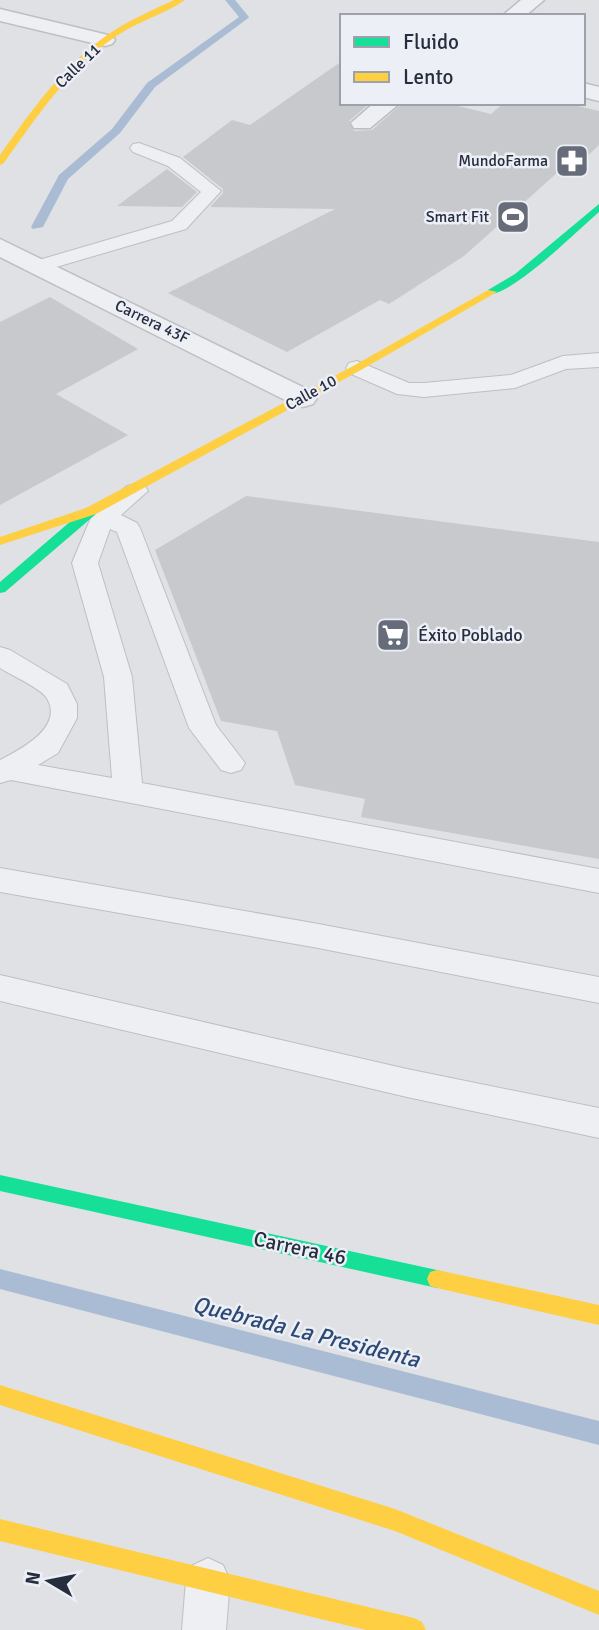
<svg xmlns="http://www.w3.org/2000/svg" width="599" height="1630" font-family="Signika,sans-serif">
  <rect width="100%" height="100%" fill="#dfe1e5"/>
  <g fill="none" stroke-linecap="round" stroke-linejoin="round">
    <g fill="#aabcd3" fill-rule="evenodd">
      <polygon points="225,0 235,0 249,17 247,19 155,87 120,133 68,179 43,227 33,229 31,227 59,175 112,129 147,83 239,17"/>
      <polygon points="0,1269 599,1421 599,1445 0,1289"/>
    </g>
  </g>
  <g fill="#c7c9cd">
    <polygon points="342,61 342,103 370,103 349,121 354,131 372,130 403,103 446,103 491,114 504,103 566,103 599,111 599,145 577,166 567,164 464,256 389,304 380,300 287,352 168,293 335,209 210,207 223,193 223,189 183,157 232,120 250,125"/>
    <polygon points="167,169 197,192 182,207 117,206"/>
    <polygon points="50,297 138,349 56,394 128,435 0,505 0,322"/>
    <polygon points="246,496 599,542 599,859 361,817 365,799 295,785 277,731 221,721 155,550"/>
  </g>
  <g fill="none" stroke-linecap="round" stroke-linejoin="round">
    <defs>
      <g id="lane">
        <polygon points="139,143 180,158 221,191 186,229 46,270 32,270 29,266 32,262 172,221 201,192 168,166 133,152 130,148 133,144"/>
        <polygon points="599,353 599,367 566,369 515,388 424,397 397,394 349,373 346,368 349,363 357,361 409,383 424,383 511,375 563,356"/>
        <path d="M136,484L145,486L148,491L121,515L137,523L140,528L216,725L245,763L241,770L231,773L221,770L189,728L117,532L110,529L98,563L132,677L142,783L599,869V893L11,780L0,783V760C19,750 66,727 46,697C40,688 11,675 0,668V647L10,650L67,684L77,704V718L58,753L38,765L112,778L104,677L72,563L92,515L127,486Z"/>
        <polygon points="0,868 313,923 599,977 599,1003 313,947 0,892"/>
        <polygon points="0,975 407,1069 599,1108 599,1138 407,1097 0,1001"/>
        <polygon points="208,1558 223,1565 230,1580 226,1630 182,1630 186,1580 193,1565"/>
      </g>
      <g id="street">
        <polygon points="521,0 544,0 525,16 502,16"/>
        <polygon points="0,9 112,36 115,40 112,44 105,46 0,21"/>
        <polygon points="583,83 599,87 599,101 583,97"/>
        <polygon points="374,103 400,103 370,128 354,128 351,123"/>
        <polygon points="0,239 313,392 317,398 313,404 303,407 293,404 0,257"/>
      </g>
    </defs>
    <use href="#lane" stroke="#bdbfc3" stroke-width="2"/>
    <use href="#street" stroke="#bdbfc3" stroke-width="3"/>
    <use href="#lane" fill="#eeeff2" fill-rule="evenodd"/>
    <use href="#street" fill="#eeeff2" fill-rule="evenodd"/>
    <g fill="#16e098" fill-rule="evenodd">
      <path d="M599,204V212C579,229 511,297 488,294V290L515,274Z"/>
      <polygon points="91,507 97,511 96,514 5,592 0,593 0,582 86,508"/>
      <polygon points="0,1175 437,1270 444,1272 447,1279 444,1286 437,1288 0,1191"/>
    </g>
    <g fill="#ffcf43" fill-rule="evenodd">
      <path d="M174,0H185C165,14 139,21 118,35C69,67 37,117 3,164L0,165V155C30,113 60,69 103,38C125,22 150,11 174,0Z"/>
      <polygon points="488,290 497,292 361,370 96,514 0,545 0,537 86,508 353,366"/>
      <polygon points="437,1270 599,1305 599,1325 437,1288 430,1286 427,1279 430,1272"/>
      <polygon points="0,1385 395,1509 599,1591 599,1615 395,1531 0,1405"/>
      <polygon points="0,1519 414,1618 422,1622 426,1630 366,1630 0,1541"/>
    </g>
  </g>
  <defs>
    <symbol id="pharmacy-square" viewBox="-11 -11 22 22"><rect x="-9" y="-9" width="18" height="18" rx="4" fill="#666c79" stroke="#eceff5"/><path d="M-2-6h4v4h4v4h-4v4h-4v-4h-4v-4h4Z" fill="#fff"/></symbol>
    <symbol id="stadium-square" viewBox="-11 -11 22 22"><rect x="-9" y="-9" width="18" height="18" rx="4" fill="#666c79" stroke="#eceff5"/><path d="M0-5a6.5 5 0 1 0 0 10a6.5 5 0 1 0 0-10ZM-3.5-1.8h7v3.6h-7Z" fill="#fff"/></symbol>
    <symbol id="supermarket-square" viewBox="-11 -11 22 22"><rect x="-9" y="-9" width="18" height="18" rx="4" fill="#666c79" stroke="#eceff5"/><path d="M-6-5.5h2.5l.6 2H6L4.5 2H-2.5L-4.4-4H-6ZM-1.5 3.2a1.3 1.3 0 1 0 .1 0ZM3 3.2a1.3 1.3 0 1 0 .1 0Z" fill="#fff"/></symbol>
  </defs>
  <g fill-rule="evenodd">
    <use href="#pharmacy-square" x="553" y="142" width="38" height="38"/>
    <use href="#stadium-square" x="494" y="198" width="38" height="38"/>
    <use href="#supermarket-square" x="374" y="616" width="38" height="38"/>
  </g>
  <g text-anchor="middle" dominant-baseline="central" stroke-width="5" stroke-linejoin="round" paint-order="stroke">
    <g font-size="16" fill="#252d3f" stroke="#eceff5">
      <text transform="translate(78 66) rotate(-44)">Calle 11</text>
      <text transform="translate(152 322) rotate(26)">Carrera 43F</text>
      <text transform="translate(311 393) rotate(-29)">Calle 10</text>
    </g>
    <g font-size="16" fill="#252d3f" stroke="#eceff5" text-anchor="end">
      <text x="548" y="161">MundoFarma</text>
      <text x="489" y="217">Smart Fit</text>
    </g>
    <g font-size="18" fill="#252d3f" stroke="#eceff5" text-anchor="start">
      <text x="418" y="635">Éxito Poblado</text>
    </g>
    <g font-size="21" fill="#252d3f" stroke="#eceff5">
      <text transform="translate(300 1248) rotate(12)">Carrera 46</text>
    </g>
    <g font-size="23" font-style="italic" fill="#2c4976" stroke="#eceff5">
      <text transform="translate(306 1332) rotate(14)">Quebrada La Presidenta</text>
    </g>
  </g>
  <rect x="340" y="14" width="245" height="91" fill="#eceff5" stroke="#9ca1ac" stroke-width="2"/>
  <rect x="354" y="37" width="35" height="10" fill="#16e098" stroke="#9ca1ac" stroke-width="2"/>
  <text x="403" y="49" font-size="21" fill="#252d3f">Fluido</text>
  <rect x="354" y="72" width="35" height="10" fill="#ffcf43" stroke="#9ca1ac" stroke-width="2"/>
  <text x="403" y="84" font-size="21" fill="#252d3f">Lento</text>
  <g transform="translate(49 1581) rotate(280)" stroke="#eceff5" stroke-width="5" paint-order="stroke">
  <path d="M0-5L12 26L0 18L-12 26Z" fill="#252d3f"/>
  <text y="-10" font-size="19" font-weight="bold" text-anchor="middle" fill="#252d3f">N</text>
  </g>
</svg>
